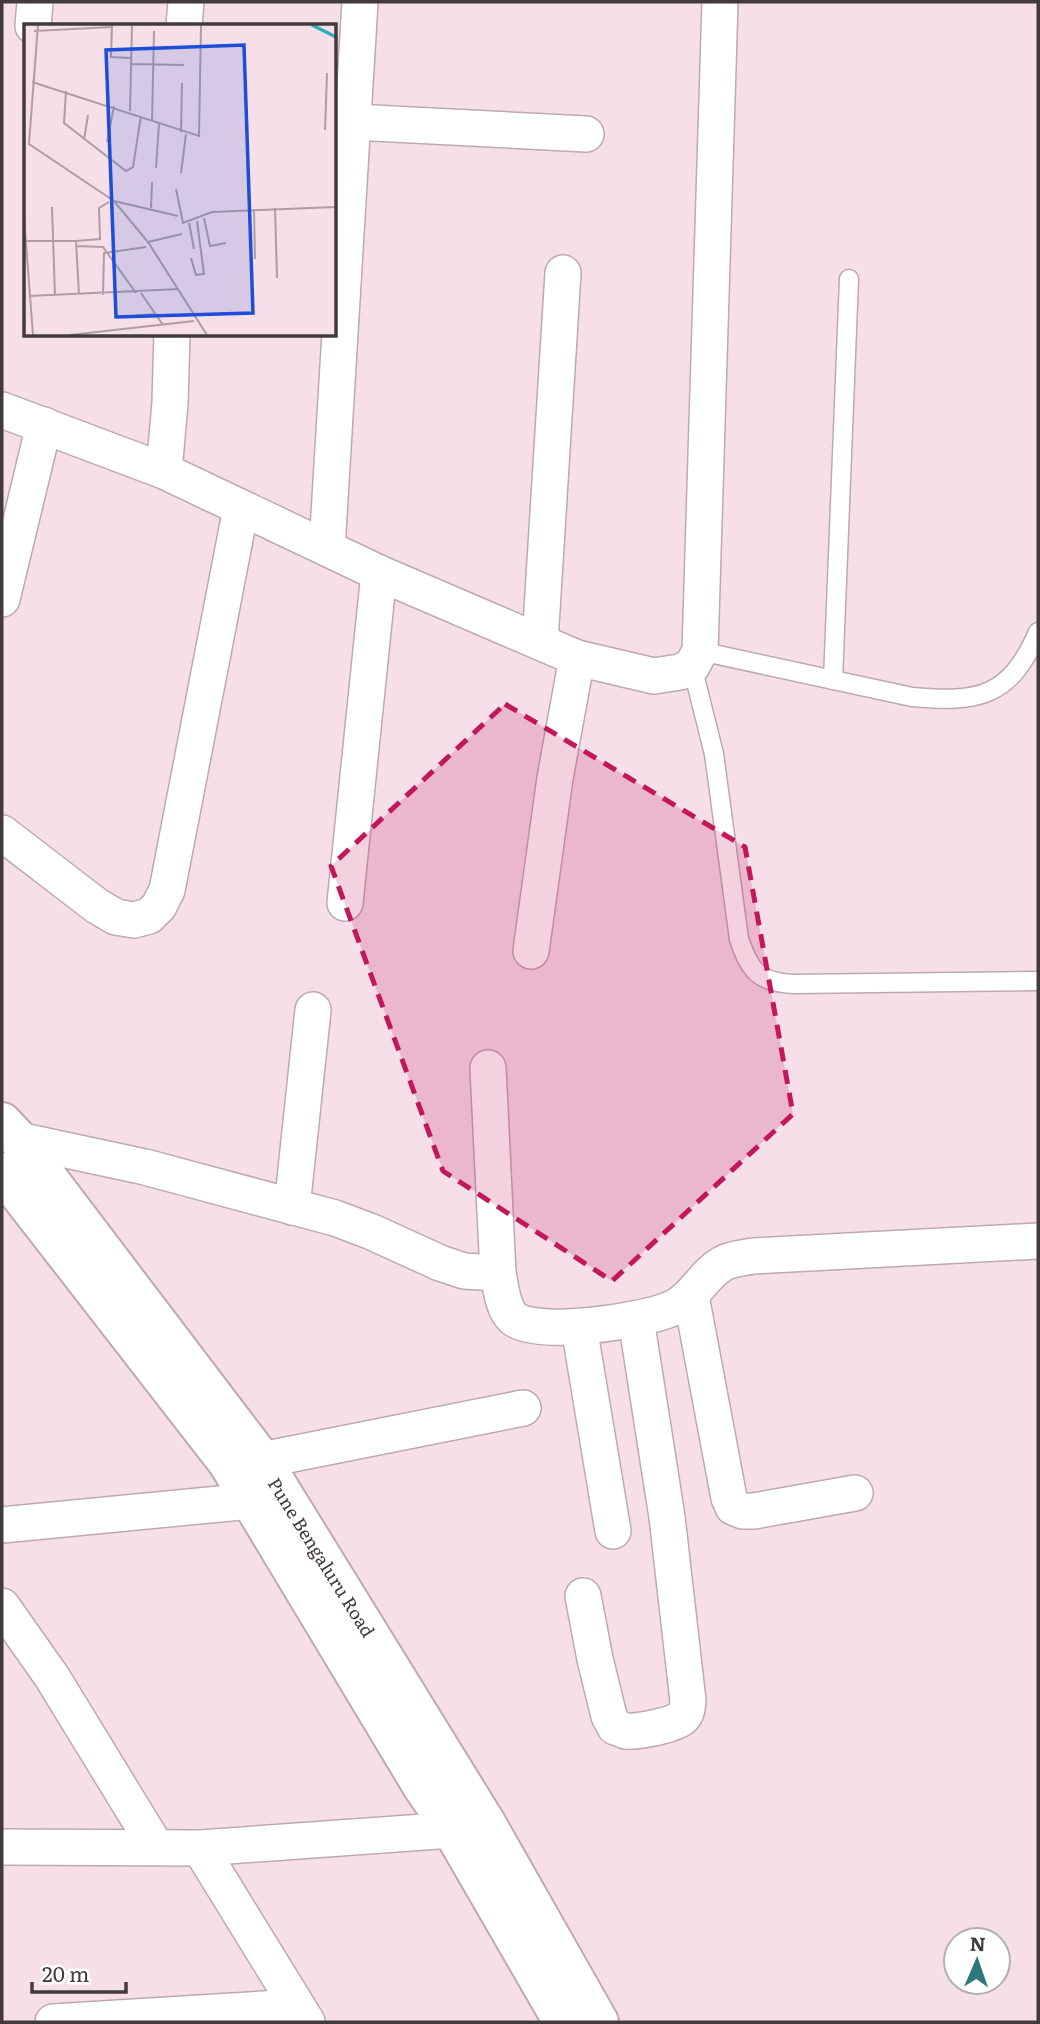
<svg xmlns="http://www.w3.org/2000/svg" width="1040" height="2024" font-family="Literata,serif">
  <rect width="100%" height="100%" fill="#f6dfe9"/>
  <g fill="none" stroke-linecap="round" stroke-linejoin="round">
    <defs>
      <g id="lane">
        <path d="M700,651L912,697C979,703 1010,697 1038,632"/>
        <path d="M692,666L714,754L739,939C750,971 758,982 793,984L1038,981"/>
        <polyline points="833,680 849,279"/>
      </g>
      <g id="street">
        <polyline points="33,26 35,2"/>
        <polyline points="184,26 186,2"/>
        <polyline points="334,121 586,134"/>
        <polyline points="2,410 164,471 379,573 577,658 654,676 680,672 692,666 700,651 720,2"/>
        <polyline points="164,471 170,403 172,334"/>
        <polyline points="327,548 360,2"/>
        <polyline points="2,599 44,425"/>
        <polyline points="540,642 563,273"/>
        <polyline points="2,833 97,906 116,917 134,920 149,916 159,906 167,890 241,508"/>
        <polyline points="345,903 379,573"/>
        <polyline points="531,951 555,778 577,658"/>
        <path d="M488,1068L498,1273C501,1287 502,1307 513,1318C536,1338 648,1321 675,1307C695,1297 703,1275 722,1264C730,1259 743,1258 753,1256L1038,1241"/>
        <polyline points="19,1140 145,1167 335,1218 372,1232 440,1263 464,1271 498,1273"/>
        <polyline points="292,1207 313,1010"/>
        <polyline points="691,1296 729,1498 733,1507 743,1511 754,1511 855,1493"/>
        <polyline points="579,1327 613,1531"/>
        <polyline points="262,1460 523,1408"/>
        <polyline points="2,1525 251,1501"/>
        <path d="M583,1596L595,1659L609,1716L615,1727C619,1728 622,1730 626,1731C638,1732 676,1725 683,1717C688,1712 687,1707 688,1701L667,1517L636,1319"/>
        <polyline points="2,1606 52,1677 156,1847"/>
        <polyline points="2,1847 200,1848 452,1830 477,1825"/>
        <polyline points="200,1848 307,2022"/>
        <polyline points="53,2022 296,2007"/>
      </g>
      <g id="primary">
        <polyline points="2,1122 19,1140 262,1460 486,1823 599,2022"/>
        <polyline points="2,1172 228,1463 422,1786 452,1830 563,2022"/>
      </g>
    </defs>
    <use href="#lane" stroke="#bea9b2" stroke-width="21"/>
    <use href="#street" stroke="#bea9b2" stroke-width="38"/>
    <use href="#primary" stroke="#bea9b2" stroke-width="42"/>
    <use href="#lane" stroke="#fff" stroke-width="18"/>
    <use href="#street" stroke="#fff" stroke-width="35"/>
    <use href="#primary" stroke="#fff" stroke-width="38"/>
  </g>
  <path fill="#c2185b" fill-opacity="0.2" stroke="#c2185b" stroke-width="5" stroke-dasharray="14 9" stroke-linejoin="round" d="M505,704L745,847L793,1114L612,1281L443,1171L331,866Z"/>
  <g text-anchor="middle" dominant-baseline="central" stroke-width="6" stroke-linejoin="round" paint-order="stroke">
    <g font-size="18" fill="#433a3e" stroke="#fff">
      <text transform="translate(322 1557) rotate(58)">Pune Bengaluru Road</text>
    </g>
  </g>
  <g transform="translate(24 24)">
    <rect width="312" height="312" fill="#f6dfe9"/>
    <path fill="none" stroke="#31b0b7" stroke-width="3.5" d="M288,1L312,13"/>
    <path fill="none" stroke="#ae9da5" stroke-width="2" d="M14,1L5,120L90,177L124,218L183,311M88,1L87,33L107,34M10,7L88,3M107,40L160,41M8,58L175,112L177,1M42,67L40,99L102,147L109,143L117,92M106,87L108,1M128,97L130,7M301,106L303,49M157,108L158,59M60,116L64,91M83,118L90,82M132,144L135,100M157,149L162,110M152,165L159,199L188,188L312,183M90,177L154,192M28,183L31,272M127,184L128,158M251,184L253,254M230,185L231,235M0,193L9,311M180,194L186,222L202,219M165,199L170,225M2,217H52L55,271M52,217L76,215L75,184L85,178M124,218L158,210M53,222L79,223L112,269M167,234L172,251L180,250L173,197M117,269L139,301M79,271L80,229L122,223M5,272L155,265M96,293L131,290M46,311L170,297"/>
    <path fill="#1d4ed8" fill-opacity="0.15" stroke="#1d4ed8" stroke-width="3.5" d="M220,21L229,289L92,293L82,26Z"/>
    <rect width="312" height="312" fill="none" stroke="#433a3e" stroke-width="3.5"/>
  </g>
  <rect width="1040" height="2024" fill="none" stroke="#433a3e" stroke-width="7"/>
  <g transform="translate(977 1961) rotate(2)"><circle r="33" fill="#ffffff" stroke="#b4b0b2" stroke-width="2"/>
  <path d="M0-5L12 26L0 18L-12 26Z" fill="#2e787c"/>
  <text y="-10" font-size="19" font-weight="bold" text-anchor="middle" fill="#433a3e">N</text>
  </g>
  <path d="M32 1982v10h94v-10" fill="none" stroke="#433a3e" stroke-width="3.5"/>
  <text x="42" y="1982" font-size="21" fill="#433a3e" stroke="#ffffff" stroke-width="5" paint-order="stroke">20 m</text>
</svg>
